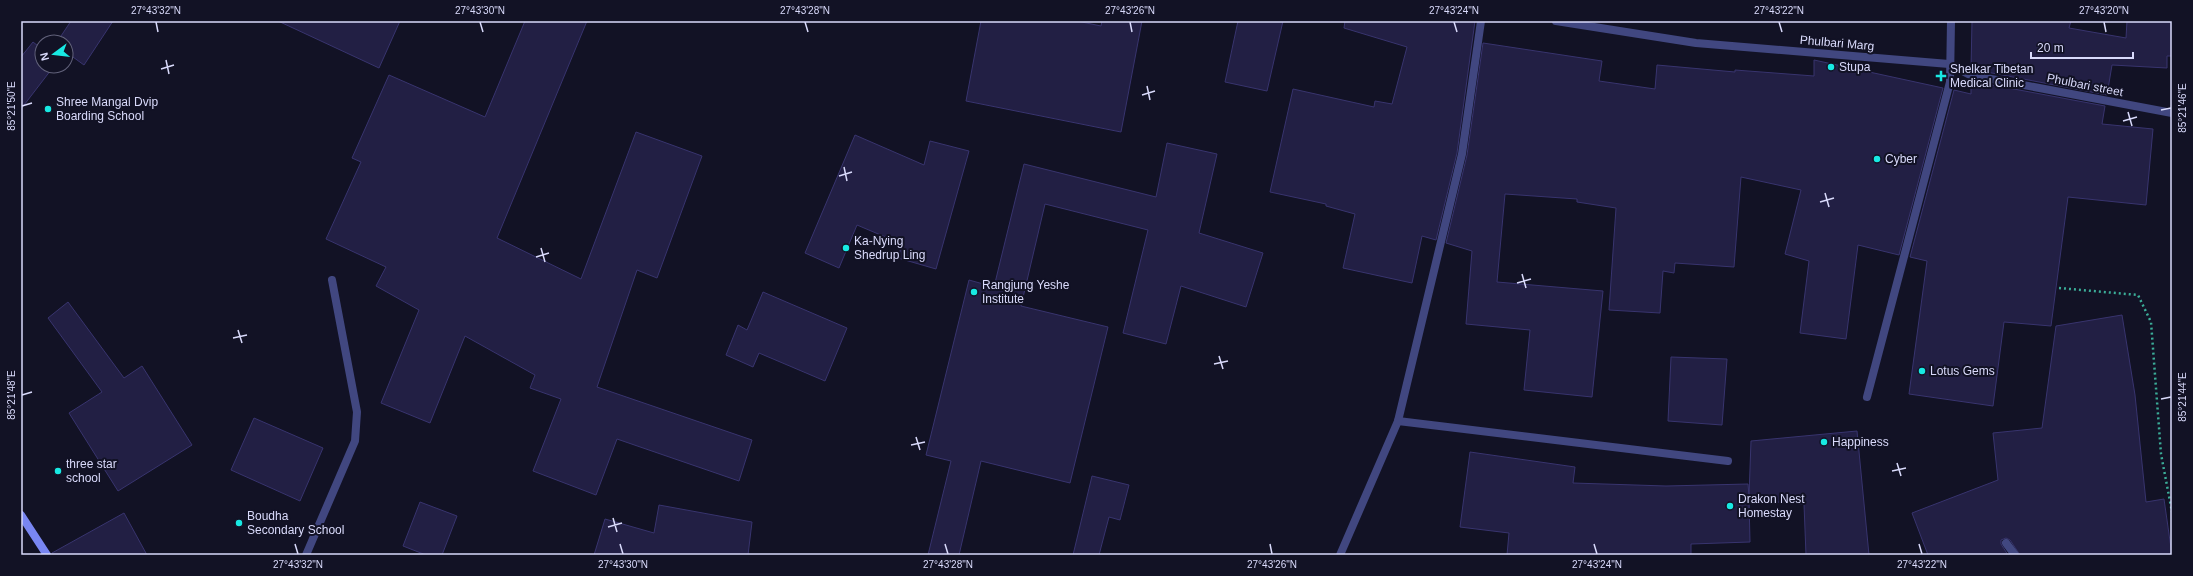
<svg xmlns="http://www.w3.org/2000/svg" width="2193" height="576" font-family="Helvetica,sans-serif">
  <rect width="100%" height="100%" fill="#121225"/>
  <g fill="#221f44" stroke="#38346e">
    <polygon points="71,21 113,21 84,65 66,52 66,42 57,42"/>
    <polygon points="278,21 400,21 379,68"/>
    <polygon points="525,21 587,21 497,238 581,279 636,132 702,156 657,278 637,270 597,387 752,440 739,481 617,439 596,495 533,471 561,399 530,388 535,375 465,336 430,423 381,403 419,310 376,286 386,267 326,239 361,162 352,158 389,75 485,117"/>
    <polygon points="981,21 1077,21 1101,26 1102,21 1142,21 1121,132 966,101"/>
    <polygon points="1238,21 1283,21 1267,91 1225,82"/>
    <polygon points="1345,21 1475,21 1457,153 1436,240 1422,236 1412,283 1343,268 1355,214 1326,206 1326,204 1270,192 1293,89 1374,107 1375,101 1392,104 1407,47 1344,28"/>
    <polygon points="1972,21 2071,21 2069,28 2126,38 2127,21 2172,21 2172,56 2167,56 2167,68 2112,65 2107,95 1971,69"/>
    <polygon points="33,42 42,49 42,66 54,66 21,109 21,57"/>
    <polygon points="1483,43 1602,61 1599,81 1655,89 1657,65 1735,72 1735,70 1814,76 1814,60 1943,88 1899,255 1858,245 1846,339 1800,333 1809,261 1785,254 1801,190 1741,177 1734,267 1675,263 1674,273 1663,271 1660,313 1609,310 1616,208 1577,202 1577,199 1505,194 1497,282 1603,291 1592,397 1524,390 1530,330 1466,324 1472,251 1446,243 1467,155"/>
    <polygon points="1971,81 2105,106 2102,124 2153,129 2146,205 2068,197 2051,326 2004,322 1993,406 1909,394 1927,261 1910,257 1954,90 1971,94"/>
    <polygon points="855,135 924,165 930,141 969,151 936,269 898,258 902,244 857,225 839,268 805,253"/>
    <polygon points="1167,143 1217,154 1199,233 1263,253 1246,307 1181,286 1166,344 1123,333 1148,230 1045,204 1021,306 1108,327 1070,483 981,461 959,555 928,555 951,461 926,455 969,280 994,287 1024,164 1156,197"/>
    <polygon points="763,292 847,328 825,381 759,353 753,367 726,355 738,325 747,330"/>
    <polygon points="68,302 124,378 142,366 192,445 118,491 69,413 102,392 48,318"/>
    <polygon points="2122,315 2135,395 2146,502 2164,499 2172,555 2020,555 2010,540 2006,538 2001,540 2001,544 2008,555 1928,555 1912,513 1998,480 1993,433 2042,428 2056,326"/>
    <polygon points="1671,357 1727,359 1722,425 1668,421"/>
    <polygon points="254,418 323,448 300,501 231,470"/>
    <polygon points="1857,431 1869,555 1806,555 1804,504 1749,500 1750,542 1691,544 1691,555 1507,555 1509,533 1460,527 1470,452 1575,467 1573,483 1666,486 1748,484 1749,496 1751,441"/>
    <polygon points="1092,476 1129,485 1120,520 1109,517 1099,555 1073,555"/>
    <polygon points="420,502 457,516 442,555 426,555 403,546"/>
    <polygon points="659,505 752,522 748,555 594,555 605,519 654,533"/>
    <polygon points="124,513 147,555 52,555 52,553"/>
  </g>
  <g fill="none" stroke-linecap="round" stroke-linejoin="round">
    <polyline stroke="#3bad98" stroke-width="2.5" stroke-dasharray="2 3" stroke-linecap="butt" points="2059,288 2138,295 2151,322 2161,454 2172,512"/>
    <g stroke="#414780" stroke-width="8">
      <polyline points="1556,21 1696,43 1949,64 1970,75 2172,113"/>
      <polyline points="1867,397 1950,82 1951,21"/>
      <polyline points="1398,421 1728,461"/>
      <polyline points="2006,543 2015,555"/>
      <polyline points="306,555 355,441 357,412 332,280"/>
      <polyline points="1340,555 1398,421 1462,154 1481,21"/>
    </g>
    <polyline stroke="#7986f2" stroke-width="8" points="21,515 47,555"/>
  </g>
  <path fill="none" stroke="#d9dafb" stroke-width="1.5" d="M156,22L158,32M480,22L483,32M805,22L808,32M1130,22L1132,32M1454,22L1457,32M1779,22L1782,32M2104,22L2106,32M166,60L169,74M161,69L174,65M1147,86L1150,100M1142,95L1155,91M22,106L32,103M2161,110L2171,108M2128,112L2132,126M2123,121L2137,117M844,167L847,181M839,176L852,172M1825,193L1829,207M1820,202L1834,198M541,248L545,262M536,257L549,253M1522,274L1526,288M1517,283L1531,279M238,330L242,343M233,338L247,335M1219,356L1223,369M1214,364L1228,361M22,395L32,392M2161,399L2171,397M916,437L920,450M911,445L925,442M1897,463L1901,476M1892,471L1906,468M613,518L617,532M608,527L622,523M295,544L298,554M620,544L623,554M945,544L948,554M1270,544L1272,554M1594,544L1597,554M1919,544L1922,554"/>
  <g fill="#18e9e3" stroke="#121225" stroke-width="1.5">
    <circle cx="1831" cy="67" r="4"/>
    <path d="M1939 70h4v4h4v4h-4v4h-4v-4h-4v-4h4z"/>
    <circle cx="48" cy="109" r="4"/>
    <circle cx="1877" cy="159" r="4"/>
    <circle cx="846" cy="248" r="4"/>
    <circle cx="974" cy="292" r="4"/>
    <circle cx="1922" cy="371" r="4"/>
    <circle cx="1824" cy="442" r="4"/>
    <circle cx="58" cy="471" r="4"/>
    <circle cx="1730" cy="506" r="4"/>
    <circle cx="239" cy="523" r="4"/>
  </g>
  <g text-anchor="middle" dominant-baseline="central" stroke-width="4" stroke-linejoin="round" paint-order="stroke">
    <g font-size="12" fill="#d9dafb" stroke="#121225">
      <text transform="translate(1837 43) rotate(5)">Phulbari Marg</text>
      <text transform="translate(2085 85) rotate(11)">Phulbari street</text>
    </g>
    <g font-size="12" fill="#d9dafb" stroke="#121225" text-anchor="start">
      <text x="1839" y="67">Stupa</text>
      <text x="1950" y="69">Shelkar Tibetan<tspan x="1950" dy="14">Medical Clinic</tspan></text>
      <text x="56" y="102">Shree Mangal Dvip<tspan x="56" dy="14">Boarding School</tspan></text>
      <text x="1885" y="159">Cyber</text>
      <text x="854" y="241">Ka-Nying<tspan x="854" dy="14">Shedrup Ling</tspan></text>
      <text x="982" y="285">Rangjung Yeshe<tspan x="982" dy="14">Institute</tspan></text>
      <text x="1930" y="371">Lotus Gems</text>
      <text x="1832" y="442">Happiness</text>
      <text x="66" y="464">three star<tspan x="66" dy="14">school</tspan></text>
      <text x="1738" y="499">Drakon Nest<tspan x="1738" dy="14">Homestay</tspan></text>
      <text x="247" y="516">Boudha<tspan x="247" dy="14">Secondary School</tspan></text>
    </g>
  </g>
  <rect width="2193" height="576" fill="none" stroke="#121225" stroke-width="44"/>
  <g transform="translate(54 54) rotate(255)"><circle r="19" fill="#121225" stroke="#62627b"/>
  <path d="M0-3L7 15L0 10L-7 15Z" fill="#18e9e3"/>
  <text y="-6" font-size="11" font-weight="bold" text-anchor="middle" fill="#d9dafb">N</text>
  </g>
  <path d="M2031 52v6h102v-6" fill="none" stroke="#d9dafb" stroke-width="2"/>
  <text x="2037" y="52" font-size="12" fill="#d9dafb" stroke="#121225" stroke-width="3" paint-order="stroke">20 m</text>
  <rect x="22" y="22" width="2149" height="532" fill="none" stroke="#d9dafb" stroke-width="1.5"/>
  <g font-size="10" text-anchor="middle" fill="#d9dafb">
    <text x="156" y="14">27°43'32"N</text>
    <text x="480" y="14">27°43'30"N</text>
    <text x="805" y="14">27°43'28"N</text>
    <text x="1130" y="14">27°43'26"N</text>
    <text x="1454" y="14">27°43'24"N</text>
    <text x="1779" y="14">27°43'22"N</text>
    <text x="2104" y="14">27°43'20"N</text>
    <text transform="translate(11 106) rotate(-90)" y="4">85°21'50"E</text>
    <text transform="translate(2182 108) rotate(-90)" y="4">85°21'46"E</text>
    <text transform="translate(11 395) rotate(-90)" y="4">85°21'48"E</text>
    <text transform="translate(2182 397) rotate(-90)" y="4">85°21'44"E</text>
    <text x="298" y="568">27°43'32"N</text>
    <text x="623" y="568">27°43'30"N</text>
    <text x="948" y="568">27°43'28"N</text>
    <text x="1272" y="568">27°43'26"N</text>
    <text x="1597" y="568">27°43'24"N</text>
    <text x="1922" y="568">27°43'22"N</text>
  </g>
</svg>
